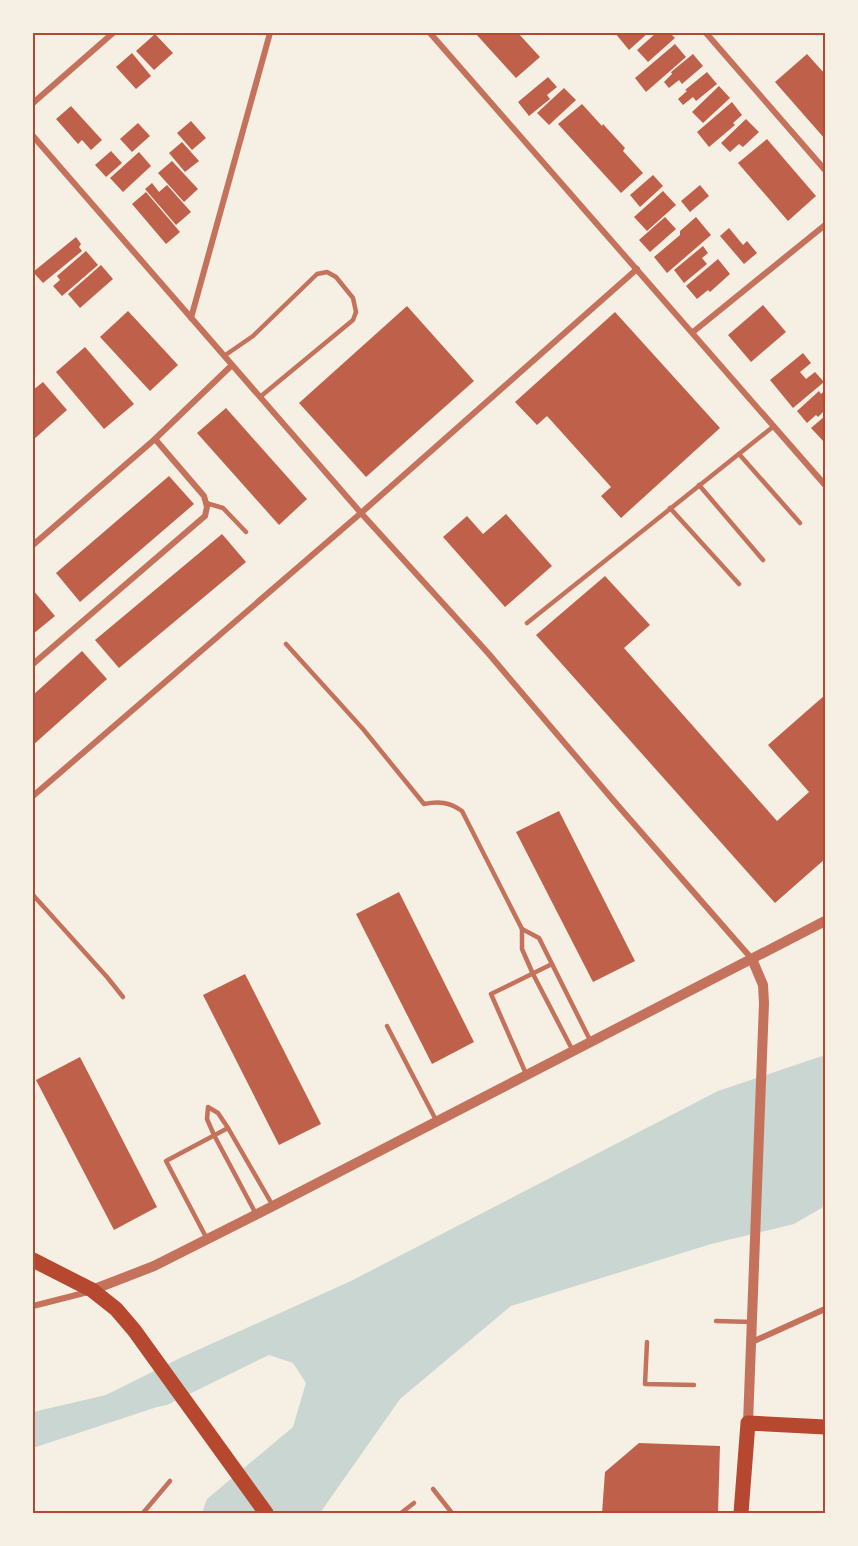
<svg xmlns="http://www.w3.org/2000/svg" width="858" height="1546" font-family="Karla,sans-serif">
  <rect width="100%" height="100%" fill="#f6efe4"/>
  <polygon fill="#c9d6d2" points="825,1055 825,1206 794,1224 711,1244 511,1306 400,1399 320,1513 202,1513 207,1499 293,1427 306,1383 293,1363 269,1355 167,1405 157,1407 33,1448 33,1412 106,1395 180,1358 351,1281 718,1091"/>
  <g fill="#bf614a">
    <polygon points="475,33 518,33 540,57 516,78"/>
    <polygon points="615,33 648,33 629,50"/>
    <polygon points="656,33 670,33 675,38 648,62 637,50"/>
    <polygon points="155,34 173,53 154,70 136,51"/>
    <polygon points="675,44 686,57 646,92 635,78"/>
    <polygon points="132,53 151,76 136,89 116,67"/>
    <polygon points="693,54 703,66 682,84 679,80 669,88 664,82 672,74 671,72"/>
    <polygon points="807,54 825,74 825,139 775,82"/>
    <polygon points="707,72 717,84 696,101 693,97 683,105 678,99 687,91 685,90"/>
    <polygon points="548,77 557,87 547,95 550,99 529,116 518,102"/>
    <polygon points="719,86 730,98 703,123 692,112"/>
    <polygon points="564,88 576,100 549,125 537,113"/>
    <polygon points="732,102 742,115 733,123 735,125 709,147 697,132"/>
    <polygon points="582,104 602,126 603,124 625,148 623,151 643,173 621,193 558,124"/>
    <polygon points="71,106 102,140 91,150 82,140 78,144 56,119"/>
    <polygon points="746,119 759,132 743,147 739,144 730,152 721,143"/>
    <polygon points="191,121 206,138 192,150 177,133"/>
    <polygon points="138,123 150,136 132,152 120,139"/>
    <polygon points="767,139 816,196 788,221 738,163"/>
    <polygon points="182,142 199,161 185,172 169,153"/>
    <polygon points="111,151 122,163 106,177 95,165"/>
    <polygon points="139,152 151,166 123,192 110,178"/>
    <polygon points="172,161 198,189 184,202 158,173"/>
    <polygon points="653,175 663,186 640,207 630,195"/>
    <polygon points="152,183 159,192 167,185 191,212 176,225 145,189"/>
    <polygon points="700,185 709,196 690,212 681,201"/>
    <polygon points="663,191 676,205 647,231 634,217"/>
    <polygon points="146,192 180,232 166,244 132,204"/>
    <polygon points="665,217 676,229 650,252 639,240"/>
    <polygon points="696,217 711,235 667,273 654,257 680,235 680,231"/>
    <polygon points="729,228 743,245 747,241 757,253 744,264 720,236"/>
    <polygon points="76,237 81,244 79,247 82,251 43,283 33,272"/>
    <polygon points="703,246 708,253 702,258 707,264 684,283 674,270"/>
    <polygon points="86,251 98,265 62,296 53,286 60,280 57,276"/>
    <polygon points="718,259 730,274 710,292 708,290 697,299 686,286"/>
    <polygon points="101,265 113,279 80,308 68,294"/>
    <polygon points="763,305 786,332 751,362 728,335"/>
    <polygon points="407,306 474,381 366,477 299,403"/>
    <polygon points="128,311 178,365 150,391 100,337"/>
    <polygon points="615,312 720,428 621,518 601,496 611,487 547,416 537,425 515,402"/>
    <polygon points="85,347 134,404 104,429 56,372"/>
    <polygon points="803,353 811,363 800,372 806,379 815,372 824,382 793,408 770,380"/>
    <polygon points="43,382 67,410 33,440 33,390"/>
    <polygon points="825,390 825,410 818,417 816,415 807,423 797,411 819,391 821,394"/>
    <polygon points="226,408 307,499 279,525 197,433"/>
    <polygon points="825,416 825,443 811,428"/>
    <polygon points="169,476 194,504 80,602 56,573"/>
    <polygon points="506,514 552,566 505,607 443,537 467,516 483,534"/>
    <polygon points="222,534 246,562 119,668 95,640"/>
    <polygon points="605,576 650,625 624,648 777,821 809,792 768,745 825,695 825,859 775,903 536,635"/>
    <polygon points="33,590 55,616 33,634"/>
    <polygon points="82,651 107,679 33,745 33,695"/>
    <polygon points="559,811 635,961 593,982 516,832"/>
    <polygon points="399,892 474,1042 432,1064 356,914"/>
    <polygon points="245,974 321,1124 279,1145 203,995"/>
    <polygon points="80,1057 157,1207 114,1230 36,1080"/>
    <polygon points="639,1443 720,1446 718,1513 602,1513 605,1472"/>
  </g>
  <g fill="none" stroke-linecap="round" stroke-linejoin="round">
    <g stroke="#c5725c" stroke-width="4.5">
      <polyline points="224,356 253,336 317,274 327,272 336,277 353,298 356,312 353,320 260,397"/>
      <polyline points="739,454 800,523"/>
      <polyline points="699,485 763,560"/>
      <polyline points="206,503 223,508 246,532"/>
      <polyline points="670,508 739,584"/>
      <polyline points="527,623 774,426"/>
      <path d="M286,644L363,729L424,804C439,801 449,802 462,811L522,929V949L533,974L573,1051"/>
      <polyline points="33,895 107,977 123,997"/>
      <polyline points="522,929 539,938 591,1042"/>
      <polyline points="387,1026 437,1122"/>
      <polyline points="527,1076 491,994 552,964"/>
      <polyline points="256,1214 214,1135 207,1119 208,1107 218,1113 228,1128 273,1206"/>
      <polyline points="207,1239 166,1161 228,1128"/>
      <polyline points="716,1321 752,1322"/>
      <polyline points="647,1342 645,1384 694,1385"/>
      <polyline points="433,1489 452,1513"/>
      <polyline points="143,1513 170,1481"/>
      <polyline points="401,1513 414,1503"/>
    </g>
    <g stroke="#c5725c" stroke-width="6">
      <polyline points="430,33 825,485"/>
      <polyline points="706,33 825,170"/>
      <polyline points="33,103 113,33"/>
      <polyline points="33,136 361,513 488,653 613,800 752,959"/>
      <polyline points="191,318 270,33"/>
      <polyline points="693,332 825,225"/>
      <polyline points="33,545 155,439 232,365"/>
      <polyline points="33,664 205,516 207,507 204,496 155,439"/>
      <polyline points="33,796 361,513 637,269"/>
      <polyline points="33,1306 88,1292"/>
      <polyline points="752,1342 825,1309"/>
    </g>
    <g stroke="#c5725c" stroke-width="10">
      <polyline points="92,1290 154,1266 273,1206 825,921"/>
      <polyline points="748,1423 764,1003 763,985 752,959"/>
    </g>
    <g stroke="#b5482f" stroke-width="15">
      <polyline points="33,1260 92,1290 116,1309 134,1330 266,1513"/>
      <polyline points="741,1513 748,1423 825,1427"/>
    </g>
  </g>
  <rect width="858" height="1546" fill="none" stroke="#f6efe4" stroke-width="69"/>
  <rect x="34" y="34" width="790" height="1478" fill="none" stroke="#b5482f" stroke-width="2"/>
</svg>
